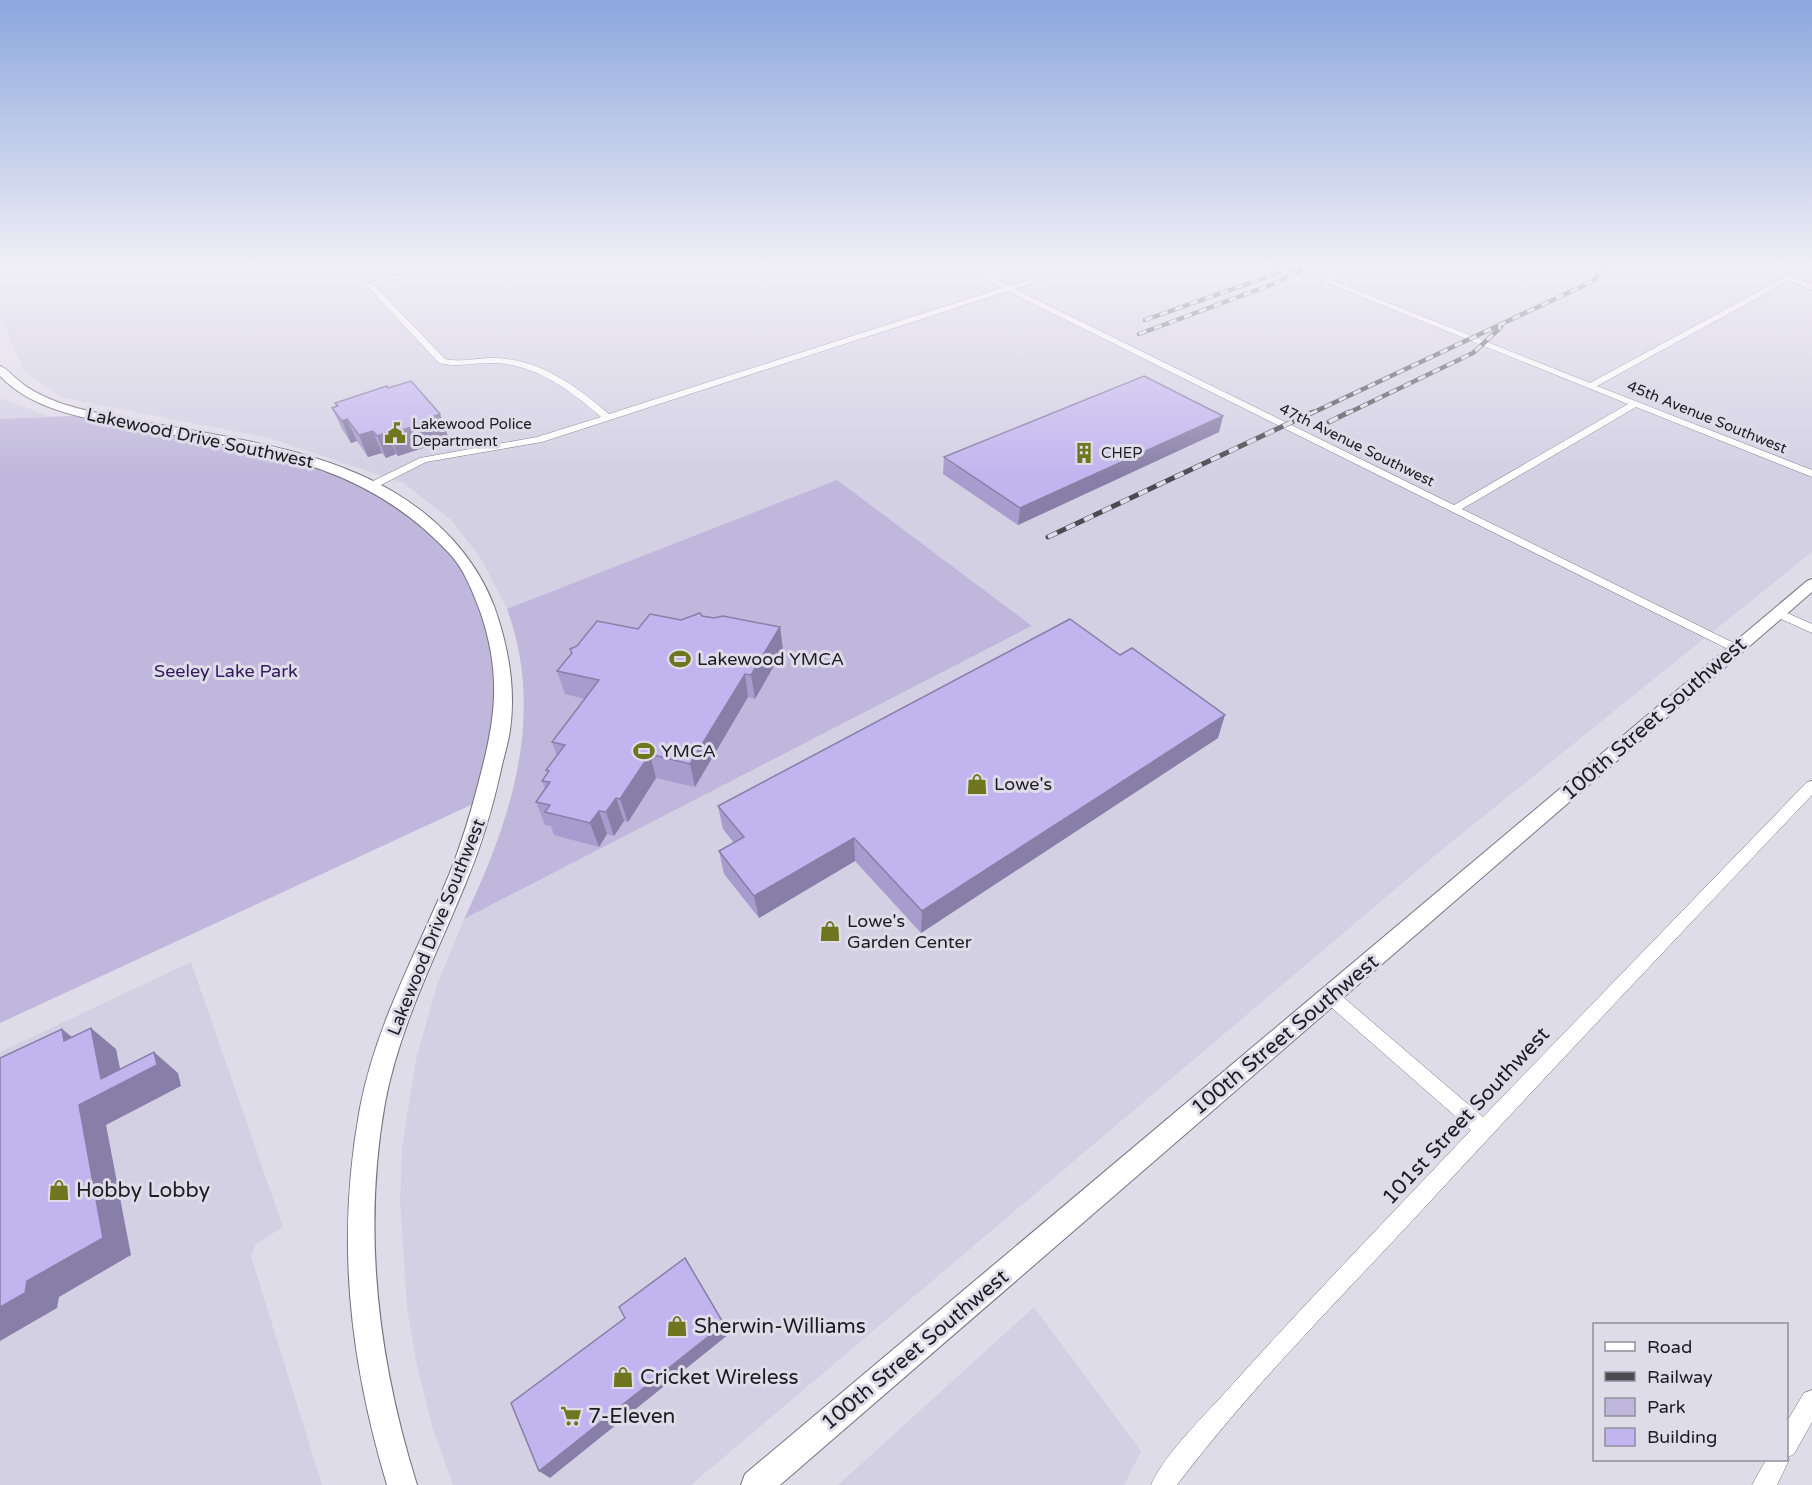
<svg xmlns="http://www.w3.org/2000/svg" width="1812" height="1485" font-family="'Varela Round',sans-serif">
  <rect width="100%" height="100%" fill="#dfdcea"/>
  <g fill="#d3d0e4">
    <polygon points="0,267 1744,267 1812,293 1812,552 1444,848 691,1485 453,1485 432,1426 417,1366 407,1308 400,1199 402,1148 416,1059 437,985 464,919 1031,627 837,481 507,609 480,557 451,520 404,483 269,438 64,398 25,372 14,350 0,313"/>
    <polygon points="0,398 2,399 52,417 0,419"/>
    <polygon points="191,962 283,1227 256,1244 251,1256 322,1485 0,1485 0,1052"/>
    <polygon points="1034,1307 1141,1451 1124,1485 838,1485"/>
  </g>
  <g fill="#bfb8dc">
    <polygon points="92,415 278,452 373,485 467,565 502,665 486,798 0,1023 0,419"/>
    <path d="M837,480L1032,626L464,919C511,821 546,715 507,609Z"/>
  </g>
  <g fill="none" stroke-linecap="round" stroke-linejoin="round">
    <defs>
      <g id="street">
        <path d="M430,267H444L374,285L445,359C462,363 479,357 496,358C541,360 576,386 609,414L1002,288L962,267H971L1009,286L1067,267H1078L1015,289L1454,505L1628,404L1288,267H1298L1590,383L1787,276H1790V280L1597,386L1812,470V477L1636,407L1462,509L1740,646L1742,649L1736,653L1008,291L542,442L426,462L377,487H369V483L420,458L537,437L601,417C570,390 537,365 495,363C475,362 458,368 439,363L365,284Z"/>
        <polygon points="1778,609 1812,624 1812,633 1774,616 1772,613"/>
        <path d="M1812,781V795C1678,936 1544,1078 1412,1221C1332,1307 1248,1391 1177,1485H1151C1164,1454 1208,1412 1231,1386C1309,1299 1391,1215 1471,1130L1324,1001L1322,996L1324,991L1330,988L1336,991L1483,1117L1807,782Z"/>
        <polygon points="1812,1390 1812,1422 1794,1454 1788,1457 1789,1460 1777,1485 1752,1485 1766,1460 1786,1460 1786,1423 1804,1393"/>
      </g>
      <g id="secondary">
        <polygon points="1754,267 1769,267 1812,284 1812,290"/>
        <path d="M0,366C7,369 11,374 17,379C30,391 46,398 63,404C91,413 121,417 150,423C232,438 319,449 392,491C438,518 475,557 494,606C508,645 516,688 510,730C508,745 503,759 500,774C492,810 481,846 467,880C437,954 400,1024 385,1103C362,1233 378,1360 417,1485H387C349,1358 336,1238 360,1108C376,1024 417,952 449,875C463,840 473,805 482,769C497,711 500,669 480,611C472,590 464,569 449,553C363,461 259,451 142,429C93,419 37,414 0,376Z"/>
        <polygon points="1812,579 1812,592 780,1485 741,1485 745,1474 1807,581"/>
      </g>
    </defs>
    <use href="#street" stroke="#75737f" stroke-width="1"/>
    <use href="#secondary" stroke="#75737f" stroke-width="2"/>
    <use href="#street" fill="#fff" fill-rule="evenodd"/>
    <use href="#secondary" fill="#fff" fill-rule="evenodd"/>
    <defs>
      <g id="rail-far1">
        <polyline points="1145,320 1295,267"/>
        <polyline points="1139,334 1273,284 1308,267"/>
        <polyline points="1310,414 1591,282 1607,267"/>
        <polyline points="1346,414 1473,353 1501,327"/>
      </g>
      <g id="rail">
        <polyline points="1329,422 1349,412"/>
        <polyline points="1048,537 1313,412"/>
      </g>
    </defs>
    <use href="#rail-far1" stroke="#4d4b52" stroke-width="4.5"/>
    <use href="#rail" stroke="#4d4b52" stroke-width="5"/>
    <use href="#rail-far1" stroke="#dfdcea" stroke-width="3" stroke-dasharray="8" stroke-linecap="butt"/>
    <use href="#rail" stroke="#dfdcea" stroke-width="4" stroke-dasharray="10" stroke-linecap="butt"/>
  </g>
  <g fill="#a69cce">
    <polygon points="335,403 448,436 438,439 439,443 398,456 396,454 386,458 382,453 368,457 357,441 351,443 342,429 332,408 336,407"/>
    <polygon points="1223,416 1219,432 1018,525 943,474 944,457"/>
    <polygon points="702,616 780,627 783,650 755,699 748,697 695,787 656,778 628,822 624,821 614,836 607,834 599,847 554,835 551,826 545,825 536,802 545,789 542,781 547,773 546,770 557,756 552,742 585,699 565,694 557,671 571,654 570,649 638,629"/>
    <polygon points="1218,738 921,933 855,861 759,918 724,874 719,851 734,843 723,829 718,806"/>
  </g>
  <g fill="#877fa7">
    <polygon points="440,414 448,436 438,439 439,443 398,456 389,434 428,418"/>
    <polygon points="1223,416 1219,432 1018,525 1020,508"/>
    <polygon points="347,419 357,441 351,443 342,421"/>
    <polygon points="373,431 382,453 368,457 359,435"/>
    <polygon points="388,432 396,454 386,458 377,436"/>
    <polygon points="780,627 783,650 755,699 751,675"/>
    <polygon points="745,674 748,697 695,787 690,764"/>
    <polygon points="1225,715 1218,738 921,933 922,911"/>
    <polygon points="650,754 656,778 628,822 620,799"/>
    <polygon points="616,798 624,821 614,836 606,812"/>
    <polygon points="599,811 607,834 599,847 590,823"/>
    <polygon points="854,838 855,861 759,918 754,896"/>
    <polygon points="91,1028 116,1049 123,1083 154,1052 178,1073 181,1086 106,1125 131,1255 59,1297 57,1308 0,1341 0,1307 27,1281 79,1105 101,1079"/>
    <polygon points="62,1029 88,1050 64,1041"/>
    <polygon points="724,1324 729,1334 550,1478 539,1471"/>
  </g>
  <g fill="#c1b5ef" stroke="#877fa7" stroke-width="1.5">
    <polygon points="1144,376 1223,416 1020,508 944,457"/>
    <polygon points="411,381 440,414 428,418 431,421 389,434 388,432 377,436 373,431 359,435 347,419 342,421 332,408 338,406 335,403 387,386 388,388"/>
    <polygon points="700,613 702,616 714,618 723,616 780,627 751,675 745,674 690,764 650,754 620,799 616,798 606,812 599,811 590,823 545,812 550,805 536,802 550,782 542,781 549,771 546,770 565,745 552,742 599,680 557,671 572,653 570,649 577,646 597,621 638,629 650,614 681,620"/>
    <polygon points="1070,619 1120,655 1132,648 1225,715 922,911 854,838 754,896 719,851 744,837 718,806"/>
    <polygon points="91,1028 101,1079 154,1052 157,1065 79,1105 103,1238 27,1281 25,1293 0,1307 0,1058 62,1029 64,1041"/>
    <polygon points="685,1258 724,1324 539,1471 511,1403 625,1318 619,1307"/>
  </g>
  <linearGradient id="sky" x2="0" y2="1"><stop stop-color="#8ba7dd"/><stop offset="0.56" stop-color="#f1eff6"/><stop offset="1" stop-color="#f1eff6" stop-opacity="0"/></linearGradient>
  <rect width="1812" height="475" fill="url(#sky)"/>
  <defs>
    <symbol id="civic-bare" viewBox="-9 -9 18 18"><path d="M-.6-6.5H3V-4.5H.6V-3L4-1V1h2V6H-6V1h2V-1L-.6-3ZM-1.2 2.5V6h2.4V2.5Z" fill="#6f761f" stroke="#dfdcea" stroke-width="2.5" paint-order="stroke"/></symbol>
    <symbol id="building-bare" viewBox="-9 -9 18 18"><path d="M-4-6H4V6H1V3H-1V6H-4ZM-2.5-4.3h1.7v1.8h-1.7ZM.8-4.3h1.7v1.8H.8ZM-2.5-1h1.7V.8h-1.7ZM.8-1h1.7V.8H.8Z" fill="#6f761f" stroke="#dfdcea" stroke-width="2.5" paint-order="stroke"/></symbol>
    <symbol id="stadium-bare" viewBox="-9 -9 18 18"><path d="M0-5a6.5 5 0 1 0 0 10a6.5 5 0 1 0 0-10ZM-3.5-1.8h7v3.6h-7Z" fill="#6f761f" stroke="#dfdcea" stroke-width="2.5" paint-order="stroke"/></symbol>
    <symbol id="shop-bare" viewBox="-9 -9 18 18"><path d="M-5-2.5h2.3a2.7 3.5 0 0 1 5.4 0H5L5.5 6h-11ZM-1.5-2.5h3a1.5 2.3 0 0 0-3 0Z" fill="#6f761f" stroke="#dfdcea" stroke-width="2.5" paint-order="stroke"/></symbol>
    <symbol id="supermarket-bare" viewBox="-9 -9 18 18"><path d="M-6-5.5h2.5l.6 2H6L4.5 2H-2.5L-4.4-4H-6ZM-1.5 3.2a1.3 1.3 0 1 0 .1 0ZM3 3.2a1.3 1.3 0 1 0 .1 0Z" fill="#6f761f" stroke="#dfdcea" stroke-width="2.5" paint-order="stroke"/></symbol>
  </defs>
  <g fill-rule="evenodd">
    <use href="#civic-bare" x="380" y="418" width="30" height="30"/>
    <use href="#building-bare" x="1069" y="438" width="30" height="30"/>
    <use href="#stadium-bare" x="665" y="644" width="30" height="30"/>
    <use href="#stadium-bare" x="629" y="736" width="30" height="30"/>
    <use href="#shop-bare" x="962" y="769" width="30" height="30"/>
    <use href="#shop-bare" x="815" y="916" width="30" height="30"/>
    <use href="#shop-bare" x="44" y="1175" width="30" height="30"/>
    <use href="#shop-bare" x="662" y="1311" width="30" height="30"/>
    <use href="#shop-bare" x="608" y="1362" width="30" height="30"/>
    <use href="#supermarket-bare" x="556" y="1401" width="30" height="30"/>
  </g>
  <g text-anchor="middle" dominant-baseline="central" stroke-width="6" stroke-linejoin="round" paint-order="stroke">
    <g font-size="15" fill="#1d1c21" stroke="#dfdcea">
      <text transform="translate(1707 417) rotate(22)">45th Avenue Southwest</text>
      <text transform="translate(1357 445) rotate(26)">47th Avenue Southwest</text>
    </g>
    <g font-size="15" fill="#1d1c21" stroke="#dfdcea" text-anchor="start">
      <text x="412" y="424">Lakewood Police<tspan x="412" dy="17">Department</tspan></text>
      <text x="1101" y="453">CHEP</text>
    </g>
    <g font-size="18" fill="#1d1c21" stroke="#dfdcea">
      <text transform="translate(200 438) rotate(12)">Lakewood Drive Southwest</text>
      <text transform="translate(436 927) rotate(-68)">Lakewood Drive Southwest</text>
    </g>
    <g font-size="18" fill="#1d1c21" stroke="#dfdcea" text-anchor="start">
      <text x="697" y="659">Lakewood YMCA</text>
      <text x="661" y="751">YMCA</text>
      <text x="994" y="784">Lowe's</text>
      <text x="847" y="921">Lowe's<tspan x="847" dy="21">Garden Center</tspan></text>
    </g>
    <g font-size="18" fill="#311a5d" stroke="#dfdcea">
      <text x="226" y="671">Seeley Lake Park</text>
    </g>
    <g font-size="21" fill="#1d1c21" stroke="#dfdcea">
      <text transform="translate(1654 719) rotate(-41)">100th Street Southwest</text>
      <text transform="translate(1285 1035) rotate(-40)">100th Street Southwest</text>
      <text transform="translate(1466 1116) rotate(-47)">101st Street Southwest</text>
      <text transform="translate(915 1350) rotate(-40)">100th Street Southwest</text>
    </g>
    <g font-size="21" fill="#1d1c21" stroke="#dfdcea" text-anchor="start">
      <text x="76" y="1190">Hobby Lobby</text>
      <text x="694" y="1326">Sherwin-Williams</text>
      <text x="640" y="1377">Cricket Wireless</text>
      <text x="588" y="1416">7-Eleven</text>
    </g>
  </g>
  <rect x="1593" y="1323" width="195" height="138" fill="#dfdcea" stroke="#918f9a" stroke-width="1.5"/>
  <rect x="1605" y="1342" width="30" height="9" fill="#ffffff" stroke="#918f9a" stroke-width="1.5"/>
  <text x="1647" y="1353" font-size="18" fill="#1d1c21">Road</text>
  <rect x="1605" y="1372" width="30" height="9" fill="#4d4b52" stroke="#918f9a" stroke-width="1.5"/>
  <text x="1647" y="1383" font-size="18" fill="#1d1c21">Railway</text>
  <rect x="1605" y="1398" width="30" height="18" fill="#bfb8dc" stroke="#918f9a" stroke-width="1.5"/>
  <text x="1647" y="1413" font-size="18" fill="#1d1c21">Park</text>
  <rect x="1605" y="1428" width="30" height="18" fill="#c1b5ef" stroke="#918f9a" stroke-width="1.5"/>
  <text x="1647" y="1443" font-size="18" fill="#1d1c21">Building</text>
</svg>
